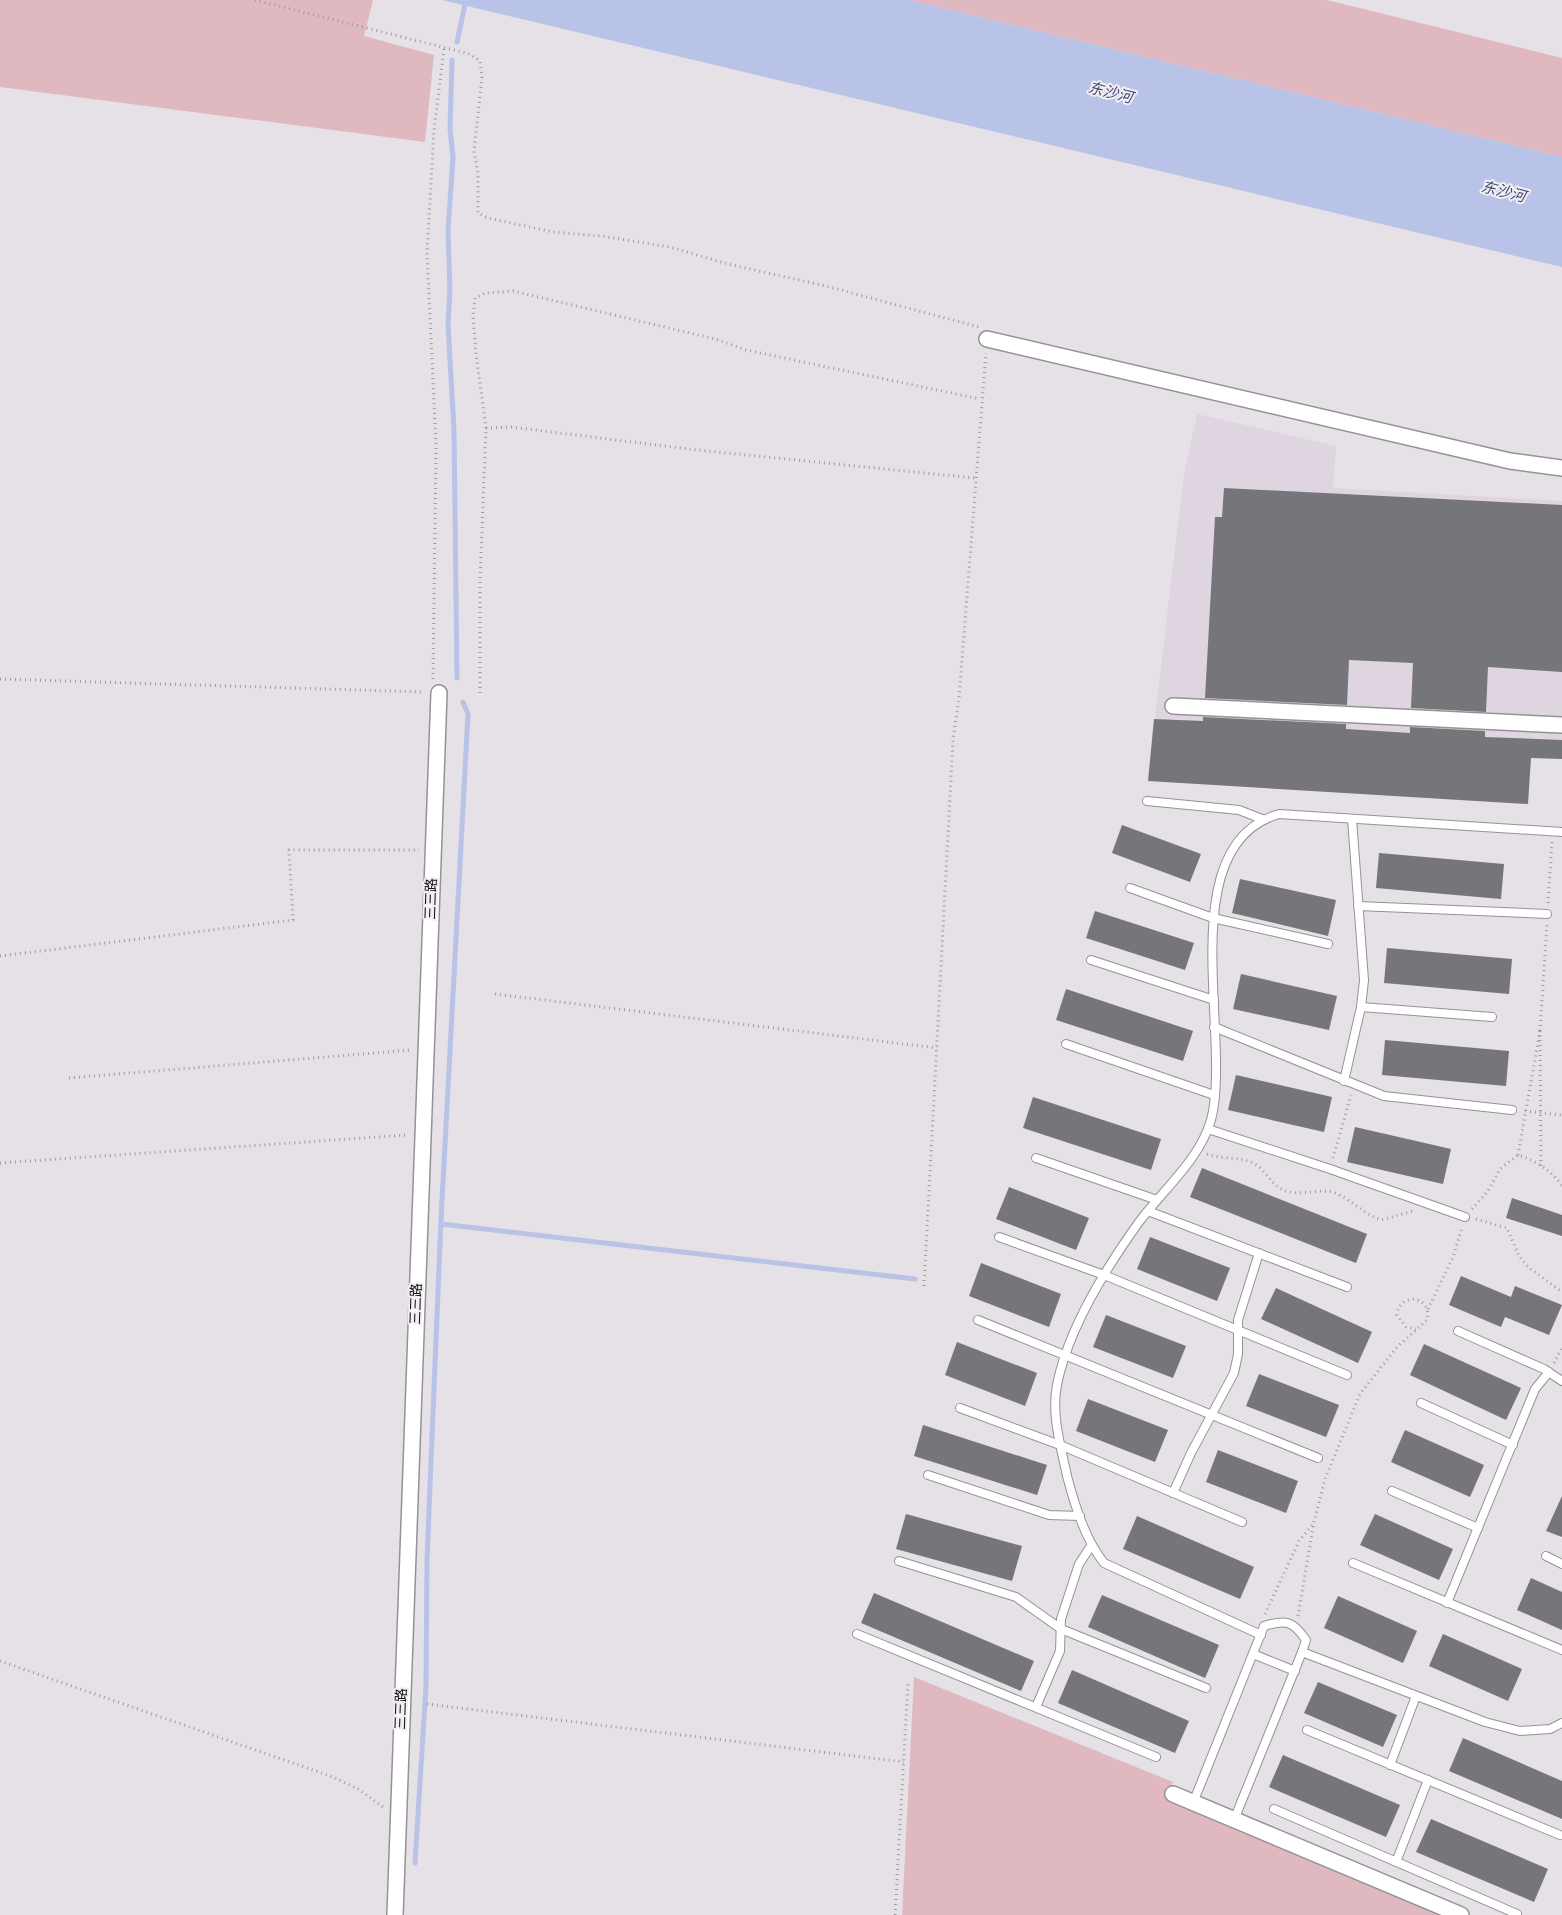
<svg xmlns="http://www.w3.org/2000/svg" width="1562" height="1915" font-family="Overpass,'Noto Sans SC',sans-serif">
  <rect width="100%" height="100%" fill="#e5e1e6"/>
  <polygon fill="#ded5e0" points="1197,414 1336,446 1333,488 1562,501 1562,747 1154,725 1184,474"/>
  <g fill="#e0b8c0">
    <polygon points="0,0 373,0 364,36 434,55 425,142 0,87"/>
    <polygon points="909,0 1327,0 1562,58 1562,157"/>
    <polygon points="914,1677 1173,1782 1168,1797 1443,1915 902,1915"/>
  </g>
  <polygon fill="#b9c2e7" points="442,0 909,0 1562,157 1562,267"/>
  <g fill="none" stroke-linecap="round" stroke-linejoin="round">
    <g stroke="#b9c2e7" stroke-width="5">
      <polyline points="457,42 466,0"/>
      <polyline points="452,60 450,128 453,157 448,232 450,289 448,324 454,430 457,678"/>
      <polyline points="441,1224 915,1279"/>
      <polyline points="415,1863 426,1686 427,1559 441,1219 468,714 463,702"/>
    </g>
  </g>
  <g fill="#767579">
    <polygon points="1224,488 1562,505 1562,672 1488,667 1486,712 1411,708 1413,663 1349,660 1347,705 1205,698 1215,517 1222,517"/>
    <polygon points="1203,717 1346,724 1346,729 1410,733 1410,727 1485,731 1485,737 1562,740 1562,759 1531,758 1528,804 1148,781 1154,719 1203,721"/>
    <polygon points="1122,825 1201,854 1190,882 1112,853"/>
    <polygon points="1379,853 1504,864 1501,899 1376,888"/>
    <polygon points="1240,879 1336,900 1328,936 1232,913"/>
    <polygon points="1095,911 1194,943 1185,970 1086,938"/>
    <polygon points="1387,948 1512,959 1509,994 1384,983"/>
    <polygon points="1241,974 1337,996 1329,1030 1233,1009"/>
    <polygon points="1066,989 1193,1031 1183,1061 1056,1020"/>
    <polygon points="1385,1040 1509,1051 1506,1086 1382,1075"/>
    <polygon points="1236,1075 1332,1097 1324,1132 1228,1110"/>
    <polygon points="1033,1097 1161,1139 1151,1170 1023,1128"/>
    <polygon points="1355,1127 1451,1149 1443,1184 1347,1162"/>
    <polygon points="1202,1168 1367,1234 1356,1263 1190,1197"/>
    <polygon points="1009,1187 1089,1218 1076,1250 996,1219"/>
    <polygon points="1512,1198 1562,1215 1562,1236 1506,1218"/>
    <polygon points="1150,1237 1230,1268 1217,1301 1137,1269"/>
    <polygon points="981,1263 1061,1294 1049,1327 969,1296"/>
    <polygon points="1461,1276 1511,1297 1515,1286 1562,1305 1549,1335 1505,1317 1501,1327 1449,1305"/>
    <polygon points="1276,1288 1372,1332 1358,1363 1261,1319"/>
    <polygon points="1106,1315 1186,1346 1173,1378 1093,1347"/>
    <polygon points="957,1342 1037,1373 1025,1406 945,1375"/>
    <polygon points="1424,1344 1521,1388 1506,1420 1410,1375"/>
    <polygon points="1259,1374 1339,1405 1326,1437 1246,1406"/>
    <polygon points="1088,1399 1168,1430 1155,1462 1076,1431"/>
    <polygon points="923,1425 1047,1465 1037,1495 914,1456"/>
    <polygon points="1405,1430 1484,1465 1470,1497 1391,1462"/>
    <polygon points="1218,1450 1298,1481 1286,1513 1206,1482"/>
    <polygon points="1562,1496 1562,1537 1546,1531"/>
    <polygon points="906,1514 1022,1546 1012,1581 896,1549"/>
    <polygon points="1375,1514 1453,1549 1439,1580 1360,1545"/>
    <polygon points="1137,1516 1254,1567 1240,1599 1123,1549"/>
    <polygon points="1531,1578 1562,1592 1562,1630 1517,1610"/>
    <polygon points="874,1593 1034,1661 1021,1691 861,1623"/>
    <polygon points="1102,1595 1219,1645 1205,1678 1088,1627"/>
    <polygon points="1338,1596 1417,1631 1403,1663 1324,1628"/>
    <polygon points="1443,1634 1522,1669 1508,1701 1429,1666"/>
    <polygon points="1072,1670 1189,1721 1175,1753 1058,1703"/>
    <polygon points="1318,1682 1397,1715 1383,1747 1304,1713"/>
    <polygon points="1463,1738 1562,1781 1562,1819 1449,1771"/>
    <polygon points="1283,1755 1400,1805 1386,1837 1269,1787"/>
    <polygon points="1431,1819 1548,1869 1534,1902 1416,1852"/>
  </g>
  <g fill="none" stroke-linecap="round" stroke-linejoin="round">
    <defs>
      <g id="service">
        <polyline points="1147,801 1239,810 1262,819"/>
        <polyline points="1130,888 1213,918 1328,944"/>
        <polyline points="1358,906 1547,914"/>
        <polyline points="1091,960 1214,1000"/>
        <polyline points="1361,1007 1492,1017"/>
        <polyline points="1214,1027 1384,1096 1512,1110"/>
        <polyline points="1066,1044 1214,1095"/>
        <polyline points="1344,1081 1361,1007 1364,980 1352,819"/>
        <polyline points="1208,1129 1330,1169 1465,1217"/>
        <polyline points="1036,1158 1157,1200"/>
        <polyline points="1148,1211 1347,1287"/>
        <polyline points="999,1237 1104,1275 1347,1375"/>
        <polyline points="978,1320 1318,1458"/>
        <polyline points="1458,1331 1544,1369 1562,1381"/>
        <polyline points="1421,1403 1513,1445"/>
        <polyline points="960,1408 1060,1445 1242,1522"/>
        <polyline points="928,1475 1049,1515 1080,1516"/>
        <polyline points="1392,1491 1478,1528"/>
        <polyline points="1173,1493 1191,1453 1234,1373 1238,1354 1238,1320 1259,1253"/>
        <polyline points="1546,1556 1562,1564"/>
        <polyline points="899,1561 1016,1597 1061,1629 1206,1688"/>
        <polyline points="1353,1563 1562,1650"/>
        <polyline points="1447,1603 1535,1389 1549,1372"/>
        <polyline points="857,1634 1156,1757"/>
        <path d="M1261,1635L1104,1563C1085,1539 1075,1506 1067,1476C1061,1447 1051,1415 1057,1385C1068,1328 1106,1268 1139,1222C1163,1190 1200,1159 1211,1120C1233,1039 1170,845 1279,814L1562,832"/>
        <polyline points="1302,1652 1485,1722 1520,1731 1550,1729 1562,1723"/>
        <polyline points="1253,1654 1295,1671"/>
        <polyline points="1036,1707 1060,1651 1061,1619 1079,1564 1091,1546"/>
        <polyline points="1307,1730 1560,1835"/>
        <polyline points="1390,1765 1416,1696"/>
        <path d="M1193,1803L1264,1626C1286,1619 1293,1621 1306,1640L1302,1652L1234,1820"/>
        <polyline points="1274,1809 1517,1914"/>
        <polyline points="1396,1862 1428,1780"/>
      </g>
      <g id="minor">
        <polyline points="987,339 1510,461 1562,468"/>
        <polyline points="1173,706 1562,725"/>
        <polyline points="1173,1794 1461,1915"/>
        <polyline points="395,1915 439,693"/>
      </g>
    </defs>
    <use href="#service" stroke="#959296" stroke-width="10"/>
    <use href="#minor" stroke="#959296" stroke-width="18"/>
    <g stroke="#9e9b9f" stroke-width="3" stroke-dasharray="1 4" stroke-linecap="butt">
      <polyline points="255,0 470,54 480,61 482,77 474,152 478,173 478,213 488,218 553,232 602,236 670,247 728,264 826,286 979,327"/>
      <polyline points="486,428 511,427 697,450 975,478"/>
      <polyline points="0,679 424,692"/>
      <polyline points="433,679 436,445 427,253 434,130 444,49"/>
      <polyline points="480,693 480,582 486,428 476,354 473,316 475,298 485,293 513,291 715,339 746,350 980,399"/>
      <polyline points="1548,903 1552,842"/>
      <polyline points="0,956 293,920 289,850 419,850"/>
      <polyline points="495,994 937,1048"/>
      <polyline points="1540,1031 1547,924"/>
      <polyline points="69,1078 411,1050"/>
      <polyline points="1525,1111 1562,1115"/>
      <path d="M1207,1154C1223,1160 1241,1156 1255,1164C1269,1173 1272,1189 1290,1192C1304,1195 1325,1188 1335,1193C1352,1200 1364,1214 1381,1220L1413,1211"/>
      <polyline points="1518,1155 1540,1031 1541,1166"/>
      <polyline points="1333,1158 1351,1095"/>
      <polyline points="0,1163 407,1135"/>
      <path d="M1472,1209L1488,1191L1500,1169L1518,1155C1536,1161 1551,1170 1562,1186"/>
      <polyline points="1476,1219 1507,1228 1519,1256 1528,1267 1562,1292"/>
      <polyline points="924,1286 953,740 959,698 986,353"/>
      <polyline points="1428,1309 1453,1257 1462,1228"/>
      <polyline points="1554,1363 1562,1348"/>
      <polyline points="1265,1614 1299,1541 1314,1523"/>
      <path d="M1298,1616L1314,1522L1325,1479L1360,1394L1397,1347L1427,1320C1433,1296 1399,1291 1397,1315L1406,1327L1416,1329"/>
      <polyline points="0,1661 333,1777 358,1789 383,1807"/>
      <polyline points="427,1704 904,1762"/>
      <polyline points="895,1915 908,1683"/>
    </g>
    <use href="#service" stroke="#fff" stroke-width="8"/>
    <use href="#minor" stroke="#fff" stroke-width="15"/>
  </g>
  <g text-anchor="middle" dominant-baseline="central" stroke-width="4" stroke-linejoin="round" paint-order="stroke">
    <g font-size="14" fill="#100f10" stroke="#f2eff3">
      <text transform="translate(432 899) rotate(-88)">三三路</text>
      <text transform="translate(417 1304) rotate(-88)">三三路</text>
      <text transform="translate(402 1709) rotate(-88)">三三路</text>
    </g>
    <g font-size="15" font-style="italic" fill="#3e4677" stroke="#f2eff3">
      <text transform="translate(1110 94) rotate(14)">东沙河</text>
      <text transform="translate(1503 193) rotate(14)">东沙河</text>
    </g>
  </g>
</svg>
